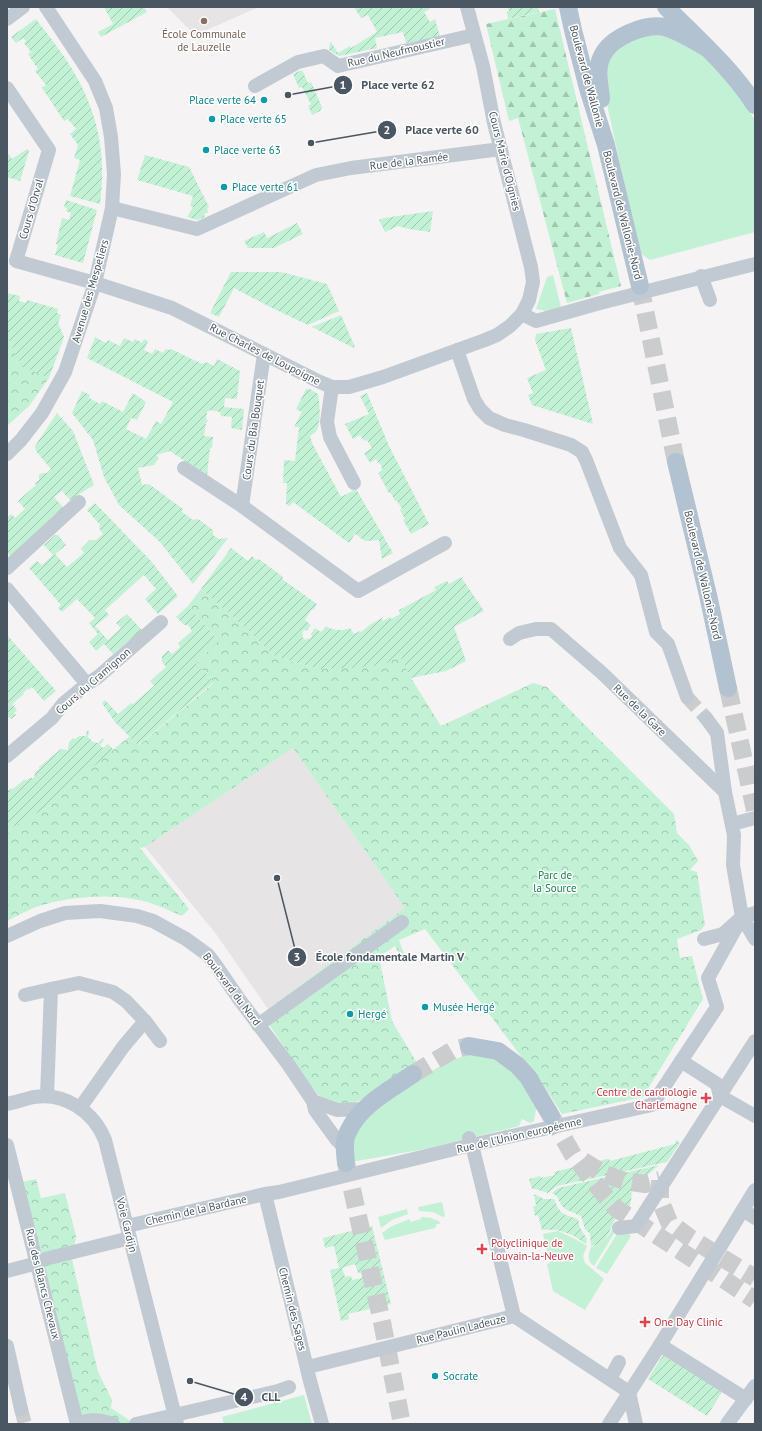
<svg xmlns="http://www.w3.org/2000/svg" width="762" height="1431" font-family="'PT Sans',sans-serif">
  <defs>
    <pattern id="forest-firs" width="22" height="20" patternUnits="userSpaceOnUse"><rect width="22" height="20" fill="#c3f1d5"/><path d="M5 1l3.5 6h-7zM16 11l3.5 6h-7z" fill="#a0c6b0"/></pattern>
    <pattern id="park-crowns" width="20" height="18" patternUnits="userSpaceOnUse"><rect width="20" height="18" fill="#c3f1d5"/><path d="M2 6a3 3 0 1 1 6 0M12 15a3 3 0 1 1 6 0" fill="none" stroke="#a0c6b0"/></pattern>
    <pattern id="garden-furrows" width="10" height="10" patternUnits="userSpaceOnUse"><rect width="10" height="10" fill="#c3f1d5"/><path d="M-1 1l2-2M0 10L10 0M9 11l2-2" fill="none" stroke="#a0c6b0"/></pattern>
  </defs>
  <rect width="100%" height="100%" fill="#f5f3f3"/>
  <g fill="#e6e4e5">
    <polygon points="167,7 259,7 195,35"/>
    <polygon points="293,748 405,908 268,1009 216,934 145,847"/>
  </g>
  <g fill="#c3f1d5">
    <polygon points="640,34 671,36 703,54 736,92 755,120 755,232 650,260 643,255 639,251 601,77 608,56"/>
    <polygon points="553,275 561,307 546,311 536,309 547,277"/>
    <polygon points="471,1054 488,1055 512,1070 537,1104 534,1121 530,1123 522,1119 519,1126 425,1149 351,1162 351,1144 366,1117 418,1079 449,1061"/>
    <polygon points="442,1202 445,1216 443,1217 433,1212 419,1211 418,1207"/>
    <polygon points="407,1209 408,1214 392,1220 381,1228 378,1217"/>
    <polygon points="421,1217 431,1218 439,1221 440,1224 437,1224 435,1228 385,1240 382,1233 392,1226 410,1219 410,1222 421,1219"/>
    <path d="M615,1225L618,1227L594,1266C587,1261 588,1255 591,1247C604,1244 608,1237 615,1225Z"/>
    <polygon points="620,1229 631,1236 607,1274 596,1268"/>
    <polygon points="558,1231 573,1238 587,1246 583,1256 585,1263 604,1279 585,1310 553,1291 547,1264 550,1263 543,1234"/>
    <polygon points="304,1395 312,1424 224,1424 222,1417"/>
  </g>
  <polygon fill="url(#forest-firs)" points="555,9 621,286 599,292 599,294 567,303 518,118 509,121 486,24"/>
  <g fill="url(#park-crowns)">
    <polygon points="7,338 23,366 49,378 29,406 7,426"/>
    <path d="M201,589L252,634L276,657L320,669L383,665L400,656L411,678L441,726L533,683L547,687L674,814L677,833L689,845L698,861L690,870L697,872L705,925L701,930L677,939L680,958L692,956L703,999L643,1097L562,1114L548,1092L425,929L399,940L404,954L400,955L395,946L379,957L392,1021L417,1063L370,1095L359,1101L347,1104L334,1103L320,1096L310,1085L270,1026L268,1009L405,908L293,748L145,847L140,848L189,909L182,916C166,909 150,901 132,899C105,894 74,897 46,904C33,907 19,915 7,921V830L50,806L77,779L130,736L139,745L214,683L196,663L219,641L188,606Z"/>
    <polygon points="36,1179 41,1198 65,1193 76,1236 74,1248 71,1255 98,1372 112,1400 111,1408 129,1420 130,1424 83,1424 22,1182"/>
  </g>
  <g fill="url(#garden-furrows)" fill-rule="evenodd">
    <polygon points="104,7 144,7 147,12 101,37 98,32 113,24"/>
    <polygon points="354,7 428,7 430,9 424,12 430,22 435,19 440,37 406,43 403,32 375,38 377,48 339,56 329,50 330,42 331,42 338,53 350,46 351,48 377,32 368,15 361,18"/>
    <polygon points="508,7 538,7 539,12 508,19 507,12 509,12"/>
    <path d="M36,19C52,40 69,61 81,85C100,123 106,162 100,204L70,196L80,160L74,158L78,145L70,134L76,129L68,119L64,121L42,88L46,85L35,71L38,69L28,54L31,52L24,43L26,41L23,38L16,43L11,37Z"/>
    <polygon points="302,70 308,83 311,82 322,107 320,111 312,115 308,106 311,104 302,87 299,88 293,74"/>
    <polygon points="27,149 29,151 20,181 7,177 7,152 12,159"/>
    <polygon points="145,155 189,167 209,207 207,208 208,212 204,214 205,217 197,220 187,217 193,207 190,206 193,196 137,180"/>
    <polygon points="66,200 97,210 83,263 55,255 58,245 56,244 62,218 69,220 71,213 66,211 67,208 64,207"/>
    <polygon points="433,211 430,232 409,229 398,226 385,232 379,220 384,218"/>
    <polygon points="297,223 303,234 274,248 248,248 244,241 264,232 267,238"/>
    <polygon points="231,272 281,272 327,284 339,311 308,325 268,306 234,288 219,317 210,313"/>
    <polygon points="7,293 20,296 19,301 26,303 27,300 58,309 57,313 61,315 58,323 64,337 49,378 23,367 7,338"/>
    <polygon points="341,315 355,347 354,348 312,327"/>
    <polygon points="571,328 593,424 532,405 528,395 533,393 527,378 546,370 535,340 536,334"/>
    <polygon points="95,337 106,343 108,340 120,346 124,338 133,342 135,339 142,343 144,339 148,341 144,350 152,354 155,349 163,353 166,349 170,350 171,349 202,364 206,362 214,366 217,359 240,371 237,399 225,398 224,407 244,409 242,430 231,428 232,417 221,416 220,412 210,410 207,412 206,418 208,421 206,423 204,436 213,437 212,448 210,448 207,476 170,451 156,455 159,458 154,465 138,468 142,485 149,484 183,509 182,512 193,520 198,519 213,530 213,535 219,539 228,538 193,584 160,542 119,505 104,477 93,440 72,413 82,391 90,395 89,398 100,404 102,401 123,412 133,393 146,402 137,420 131,418 126,429 146,439 156,421 161,424 173,402 87,358"/>
    <path d="M306,389H310L318,394C320,404 321,420 317,430C315,433 312,434 310,436L313,445L341,497L356,489L393,553L382,559L379,540L365,541L355,534L349,543L293,502L290,506L286,504L287,483H283L284,460L295,461L299,427H294L302,412L296,409Z"/>
    <polygon points="367,393 389,446 429,524 411,534 403,520 405,519 400,510 402,509 397,501 395,501 391,493 389,493 378,473 382,470 381,464 380,465 376,459 370,463 364,453 372,448 367,440 364,441 360,435 353,439 345,424 369,414 360,396"/>
    <polygon points="57,413 73,431 94,485 70,500 62,491 54,497 63,507 60,512 10,556 7,552 7,518 11,514 15,518 25,509 18,501 36,485 35,483 39,480 39,475 42,473 47,473 51,469 36,451 35,446"/>
    <polygon points="95,503 151,561 178,596 158,614 145,599 156,589 144,575 105,610 109,615 95,626 108,640 121,628 116,623 127,614 142,630 113,654 104,644 96,651 89,642 98,634 89,623 95,618 77,599 62,612 58,608 61,605 29,568 37,561 42,565 53,555 44,545 55,535 58,535 66,545 55,554 67,567 84,553 81,549 90,540 96,540 103,534 99,528 100,525 87,510"/>
    <path d="M231,548L248,561L252,556L256,560L259,559L283,577L282,579L317,604L313,610L312,609L305,620L311,625L307,631L304,630L302,633L303,635L302,637L306,640L308,638L310,639L312,636L311,634L315,628L321,632L326,626C333,631 343,631 350,628L354,634L360,631L361,632L371,624L382,618L383,621L390,617L391,619L400,614L399,610L436,590L434,587L447,581L449,584L461,577L484,611L454,627L466,661L446,671L411,678L400,656L383,665L351,668L320,669L276,657L252,634L201,589Z"/>
    <polygon points="188,606 219,641 196,663 214,682 138,745 115,722 102,703 105,700 118,714 131,703 133,704 154,686 150,681 166,667 162,662 162,656 168,650 172,654 180,647 178,643 192,631 188,625 184,625 176,617"/>
    <polygon points="7,635 56,691 44,701 32,687 29,690 28,688 23,693 24,694 12,704 17,710 14,713 16,715 11,719 9,717 7,719"/>
    <polygon points="87,730 89,732 88,737 93,742 98,743 103,738 104,740 100,745 103,748 108,744 114,750 77,779 50,806 7,830 7,791 14,788 25,779 26,781 29,778 34,778 35,773 39,769 39,767 61,749 68,750 69,742 73,738 75,739 79,736 86,736"/>
    <polygon points="676,1140 680,1143 667,1162 557,1186 548,1193 535,1189 532,1189 529,1179 540,1176 541,1178 555,1175 554,1172 607,1159 609,1159 610,1161 675,1144"/>
    <path d="M659,1165L650,1173L637,1180L643,1185L632,1189C631,1195 632,1200 630,1205C627,1210 622,1211 618,1215C609,1226 610,1245 591,1246L590,1234L585,1229L581,1216L565,1209L561,1205L557,1196L552,1193L558,1188Z"/>
    <path d="M534,1194L544,1199H554C556,1202 556,1205 558,1208C563,1216 570,1216 578,1219L580,1228L587,1239L586,1244C581,1242 577,1237 572,1235C562,1230 553,1229 542,1230L538,1215L535,1216L533,1207L536,1206Z"/>
    <path d="M372,1226L391,1304L348,1314L349,1319L341,1321L330,1270L339,1268L334,1246L325,1248L323,1238ZM355,1264L358,1273H361L362,1278L352,1280L351,1276L345,1277L342,1268Z"/>
    <polygon points="665,1352 724,1389 707,1416 648,1379"/>
  </g>
  <g fill="none" stroke-linecap="round" stroke-linejoin="round">
    <g stroke="#caccce" stroke-width="14" stroke-dasharray="14 7" stroke-linecap="butt">
      <polyline points="687,697 706,718"/>
      <polyline points="21,1409 25,1424"/>
    </g>
    <g stroke="#caccce" stroke-width="18" stroke-dasharray="18 9" stroke-linecap="butt">
      <polyline points="640,286 676,462"/>
      <polyline points="728,688 755,810"/>
      <polyline points="413,1074 453,1050 469,1046"/>
      <polyline points="551,1116 573,1155 606,1197 617,1209 755,1300"/>
      <polyline points="583,1161 604,1174 625,1181 645,1184 660,1180"/>
      <polyline points="346,1163 382,1322 402,1424"/>
      <polyline points="660,1180 660,1200 669,1222 690,1238 755,1278"/>
    </g>
    <g stroke="#c1cad2" stroke-width="14">
      <polyline points="7,19 23,7"/>
      <polyline points="255,86 298,62 324,56 338,66 474,35"/>
      <polyline points="7,88 49,150 16,261 95,283 172,308 320,382 332,387 349,387 383,377 485,340 497,335 510,326 522,314 529,300 533,282 531,267 494,123 483,66 467,7"/>
      <polyline points="112,208 197,229 316,175 351,168 501,149"/>
      <polyline points="701,276 710,300"/>
      <polyline points="522,314 536,321 600,303 755,264"/>
      <polyline points="457,350 474,399 480,409 489,418 505,425 524,430 571,445 582,452 586,460 620,548 641,575 656,632 668,644 687,697"/>
      <polyline points="332,387 327,422 330,437 354,483"/>
      <polyline points="7,454 21,440 42,413 65,372 95,283 112,208 114,174 111,137 106,108 95,81 46,7"/>
      <polyline points="184,468 242,506 358,591 445,543"/>
      <polyline points="242,506 264,354"/>
      <polyline points="7,568 79,502"/>
      <polyline points="7,589 87,684"/>
      <polyline points="510,639 519,633 536,629 551,629 602,673 725,792 734,835 733,865 742,917 755,939"/>
      <polyline points="706,718 717,733 725,792"/>
      <polyline points="7,756 52,718 63,704 87,684 98,677 161,622"/>
      <polyline points="732,824 755,818"/>
      <polyline points="7,936 40,921 65,913 100,911 137,916 153,921 186,939 208,955 215,964 239,999 288,1064 313,1101 315,1110 336,1139 344,1147"/>
      <polyline points="704,939 723,934 742,917 755,913"/>
      <polyline points="25,995 51,989"/>
      <polyline points="145,1021 160,1041"/>
      <polyline points="258,1025 402,922"/>
      <polyline points="681,1061 717,1084 720,1096 755,1116"/>
      <polyline points="47,1096 51,989 79,983 113,992 126,1001 145,1021 123,1047 80,1108"/>
      <polyline points="313,1101 337,1110 364,1109"/>
      <path d="M7,1104C16,1102 25,1099 34,1097C65,1092 94,1112 105,1140L177,1424"/>
      <polyline points="469,1138 473,1149 514,1316"/>
      <polyline points="7,1145 77,1424"/>
      <polyline points="265,1194 310,1381 322,1424"/>
      <polyline points="743,1210 755,1218"/>
      <polyline points="127,1226 265,1194 279,1192 471,1145 652,1105 717,1007 708,978 742,917"/>
      <polyline points="619,1228 636,1226 755,1041"/>
      <polyline points="7,1271 30,1265 45,1259 130,1238"/>
      <polyline points="660,1345 746,1399"/>
      <polyline points="7,1346 21,1409"/>
      <polyline points="308,1367 514,1316 629,1392 636,1424"/>
      <polyline points="610,1379 619,1362"/>
      <path d="M79,1424C89,1418 102,1420 113,1424"/>
      <polyline points="136,1424 278,1391 289,1387"/>
      <polyline points="609,1424 660,1345 755,1190"/>
      <polyline points="727,1424 755,1386"/>
    </g>
    <g stroke="#b3c2d1" stroke-width="18">
      <polyline points="568,7 573,30 589,92 606,145 640,286"/>
      <path d="M666,7C697,38 731,68 755,105"/>
      <path d="M601,99C600,85 595,69 602,56C611,37 645,23 665,27C679,31 695,41 707,48"/>
      <polyline points="676,462 708,595 728,688"/>
      <polyline points="469,1046 498,1051 517,1065 528,1077 551,1116"/>
      <path d="M346,1163C345,1152 343,1141 348,1132C360,1105 390,1090 413,1074"/>
    </g>
  </g>
  <circle fill="#8d6e63" stroke="#fff" stroke-width="1.5" cx="204" cy="21" r="4"/>
  <g fill="#0f9aa8" stroke="#fff" stroke-width="1.5">
    <circle cx="264" cy="100" r="4"/>
    <circle cx="212" cy="119" r="4"/>
    <circle cx="206" cy="150" r="4"/>
    <circle cx="224" cy="187" r="4"/>
    <circle cx="425" cy="1007" r="4"/>
    <circle cx="350" cy="1014" r="4"/>
    <circle cx="435" cy="1376" r="4"/>
  </g>
  <g fill="#e0444e" stroke="#fff" stroke-width="1.5">
    <path d="M704 1092h4v4h4v4h-4v4h-4v-4h-4v-4h4z"/>
    <path d="M480 1243h4v4h4v4h-4v4h-4v-4h-4v-4h4z"/>
    <path d="M643 1316h4v4h4v4h-4v4h-4v-4h-4v-4h4z"/>
  </g>
  <g text-anchor="middle" dominant-baseline="central" stroke-width="3" stroke-linejoin="round" paint-order="stroke">
    <g font-size="11" fill="#785e54" stroke="#fff">
      <text x="204" y="34">École Communale<tspan x="204" dy="13">de Lauzelle</tspan></text>
    </g>
    <g font-size="11" fill="#4a5661" stroke="#fff">
      <text transform="translate(396 52) rotate(-13)">Rue du Neufmoustier</text>
      <text transform="translate(587 76) rotate(75)">Boulevard de Wallonie</text>
      <text transform="translate(409 161) rotate(-7)">Rue de la Ramée</text>
      <text transform="translate(505 161) rotate(76)">Cours Marie d'Oignies</text>
      <text transform="translate(31 209) rotate(-74)">Cours d'Orval</text>
      <text transform="translate(623 215) rotate(76)">Boulevard de Wallonie-Nord</text>
      <text transform="translate(90 291) rotate(-74)">Avenue des Mespeliers</text>
      <text transform="translate(265 354) rotate(27)">Rue Charles de Loupoigne</text>
      <text transform="translate(253 430) rotate(-82)">Cours du Bia Bouquet</text>
      <text transform="translate(703 575) rotate(77)">Boulevard de Wallonie-Nord</text>
      <text transform="translate(93 681) rotate(-41)">Cours du Cramignon</text>
      <text transform="translate(640 710) rotate(44)">Rue de la Gare</text>
      <text transform="translate(232 989) rotate(53)">Boulevard du Nord</text>
      <text transform="translate(519 1135) rotate(-13)">Rue de l'Union européenne</text>
      <text transform="translate(196 1210) rotate(-13)">Chemin de la Bardane</text>
      <text transform="translate(127 1225) rotate(76)">Voie Cardijn</text>
      <text transform="translate(43 1284) rotate(76)">Rue des Blancs Chevaux</text>
      <text transform="translate(293 1309) rotate(76)">Chemin des Sages</text>
      <text transform="translate(461 1329) rotate(-14)">Rue Paulin Ladeuze</text>
    </g>
    <g font-size="11" fill="#0d838f" stroke="#fff" text-anchor="start">
      <text x="256" y="100" text-anchor="end">Place verte 64</text>
      <text x="220" y="119">Place verte 65</text>
      <text x="214" y="150">Place verte 63</text>
      <text x="232" y="187">Place verte 61</text>
      <text x="433" y="1007">Musée Hergé</text>
      <text x="358" y="1014">Hergé</text>
      <text x="443" y="1376">Socrate</text>
    </g>
    <g font-size="11" fill="#17864f" stroke="#fff">
      <text x="555" y="875">Parc de<tspan x="555" dy="13">la Source</tspan></text>
    </g>
    <g font-size="11" fill="#be3a42" stroke="#fff" text-anchor="start">
      <text x="697" y="1092" text-anchor="end">Centre de cardiologie<tspan x="697" dy="13">Charlemagne</tspan></text>
      <text x="491" y="1243">Polyclinique de<tspan x="491" dy="13">Louvain-la-Neuve</tspan></text>
      <text x="654" y="1322">One Day Clinic</text>
    </g>
  </g>
  <path fill="none" stroke="#4a5661" stroke-width="1.5" d="M288 95L343 85M311 143L387 130M277 878L297 957M190 1381L244 1397"/>
  <g fill="#4a5661" stroke="#fff" stroke-width="1.5">
    <circle cx="288" cy="95" r="4"/>
    <circle cx="311" cy="143" r="4"/>
    <circle cx="277" cy="878" r="4"/>
    <circle cx="190" cy="1381" r="4"/>
    <circle cx="343" cy="85" r="10"/>
    <circle cx="387" cy="130" r="10"/>
    <circle cx="297" cy="957" r="10"/>
    <circle cx="244" cy="1397" r="10"/>
  </g>
  <g font-size="12" text-anchor="middle" font-weight="bold" fill="#fff">
    <text x="343" y="89">1</text>
    <text x="387" y="134">2</text>
    <text x="297" y="961">3</text>
    <text x="244" y="1401">4</text>
  </g>
  <g font-size="12" text-anchor="middle" font-weight="bold" fill="#4a5661" stroke="#fff" stroke-width="3" stroke-linejoin="round" paint-order="stroke">
    <text x="398" y="89">Place verte 62</text>
    <text x="442" y="134">Place verte 60</text>
    <text x="390" y="961">École fondamentale Martin V</text>
    <text x="271" y="1401">CLL</text>
  </g>
  <rect width="762" height="1431" fill="none" stroke="#4a5661" stroke-width="16"/>
</svg>
